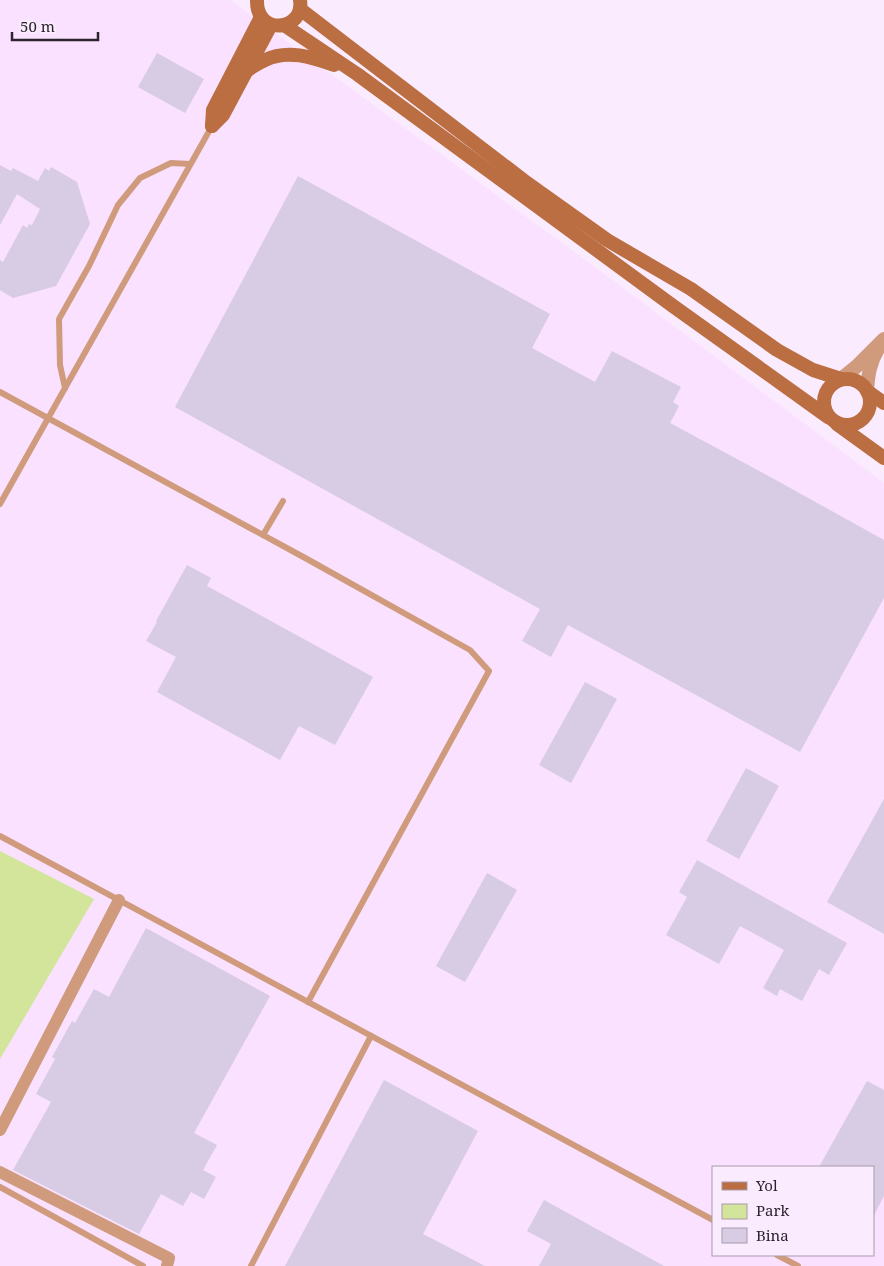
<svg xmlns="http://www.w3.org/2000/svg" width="884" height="1266" font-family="'Noto Serif',serif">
  <rect width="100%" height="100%" fill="#fbebfe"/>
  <path fill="#f9e1ff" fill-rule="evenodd" d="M0,0H230L603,273L884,483V1266H0ZM713,1167H873V1255H713Z"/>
  <polygon fill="#d3e49b" points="0,851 94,899 0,1059"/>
  <g fill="#d8cbe4">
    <polygon points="157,53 204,79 185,113 138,87"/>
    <polygon points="0,165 11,171 13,168 38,181 45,168 49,171 51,167 77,182 90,224 56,286 13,298 0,290 0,260 3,262 23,225 27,228 29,224 32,225 40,209 17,194 0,225"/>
    <polygon points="298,176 550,314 532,348 595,382 612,351 681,387 673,402 679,406 670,423 774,479 884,540 884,598 800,752 568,625 551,657 522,641 540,609 175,407"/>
    <polygon points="187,565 211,578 207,586 373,677 335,745 299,726 280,760 157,692 176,657 146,641 157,622 156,621"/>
    <polygon points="585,682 617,699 571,783 539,765"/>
    <polygon points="746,768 779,786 739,859 706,841"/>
    <polygon points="884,799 884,934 827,902"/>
    <polygon points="697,860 847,943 829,975 819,969 802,1001 780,989 777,996 763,988 784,950 740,926 719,964 666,935 687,897 679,892"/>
    <polygon points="487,873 517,890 465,982 436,966"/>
    <polygon points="146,928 270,996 194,1133 217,1145 203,1170 216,1177 204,1199 191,1192 183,1206 161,1194 139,1234 13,1170 51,1102 36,1094 55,1059 52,1057 72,1021 75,1023 94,989 109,997"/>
    <polygon points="384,1080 478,1131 423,1234 485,1266 285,1266"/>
    <polygon points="867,1081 884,1090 884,1196 873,1217 873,1167 819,1167"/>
    <polygon points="544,1200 664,1266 539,1266 551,1244 527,1231"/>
  </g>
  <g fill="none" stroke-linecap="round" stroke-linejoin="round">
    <g stroke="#d09b7d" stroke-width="6">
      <polyline points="65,388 60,365 59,319 89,266 118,205 140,178 171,163 190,164"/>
      <polyline points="0,392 307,559 470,650 489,671 308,1002"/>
      <polyline points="0,504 212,126"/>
      <polyline points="263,535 283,501"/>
      <polyline points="0,836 713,1220"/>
      <polyline points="0,1187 143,1266"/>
      <polyline points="777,1255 798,1266"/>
      <polyline points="251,1266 371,1036"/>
    </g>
    <g stroke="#d09b7d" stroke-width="12">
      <polyline points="0,1130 119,900"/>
      <polyline points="0,1172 169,1258 167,1266"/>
    </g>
    <g stroke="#d09b7d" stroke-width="14">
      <polyline points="841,379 857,366 884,339"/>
      <path d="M867,391C868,375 870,362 878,349"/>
    </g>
    <g stroke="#bb6e41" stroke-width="14">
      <path d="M257,0C256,37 305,31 300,0"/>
      <polyline points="300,9 527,183 607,240 691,289 777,350 813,370 841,379"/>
      <polyline points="284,25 357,74 673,306 828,417"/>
      <path d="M248,70C253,66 259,63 265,60C287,49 312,57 334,65"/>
      <polyline points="212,126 213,110 261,17"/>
      <polyline points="212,126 223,115 271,25"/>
      <circle cx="847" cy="402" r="23"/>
      <polyline points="867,391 884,403"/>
      <polyline points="837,424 884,458"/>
    </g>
  </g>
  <rect x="712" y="1166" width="162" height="90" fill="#fbebfe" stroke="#a89baa"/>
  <rect x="722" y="1182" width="25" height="8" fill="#bb6e41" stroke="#a89baa"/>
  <text x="756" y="1191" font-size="15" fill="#2c242d">Yol</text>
  <rect x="722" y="1204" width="25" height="15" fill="#d3e49b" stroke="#a89baa"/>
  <text x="756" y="1216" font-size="15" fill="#2c242d">Park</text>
  <rect x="722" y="1228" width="25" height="15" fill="#d8cbe4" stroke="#a89baa"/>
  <text x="756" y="1241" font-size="15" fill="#2c242d">Bina</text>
  <path d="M12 32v8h86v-8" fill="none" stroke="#2c242d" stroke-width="2.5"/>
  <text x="20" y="32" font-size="15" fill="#2c242d" stroke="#fbebfe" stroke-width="4" paint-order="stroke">50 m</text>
</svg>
